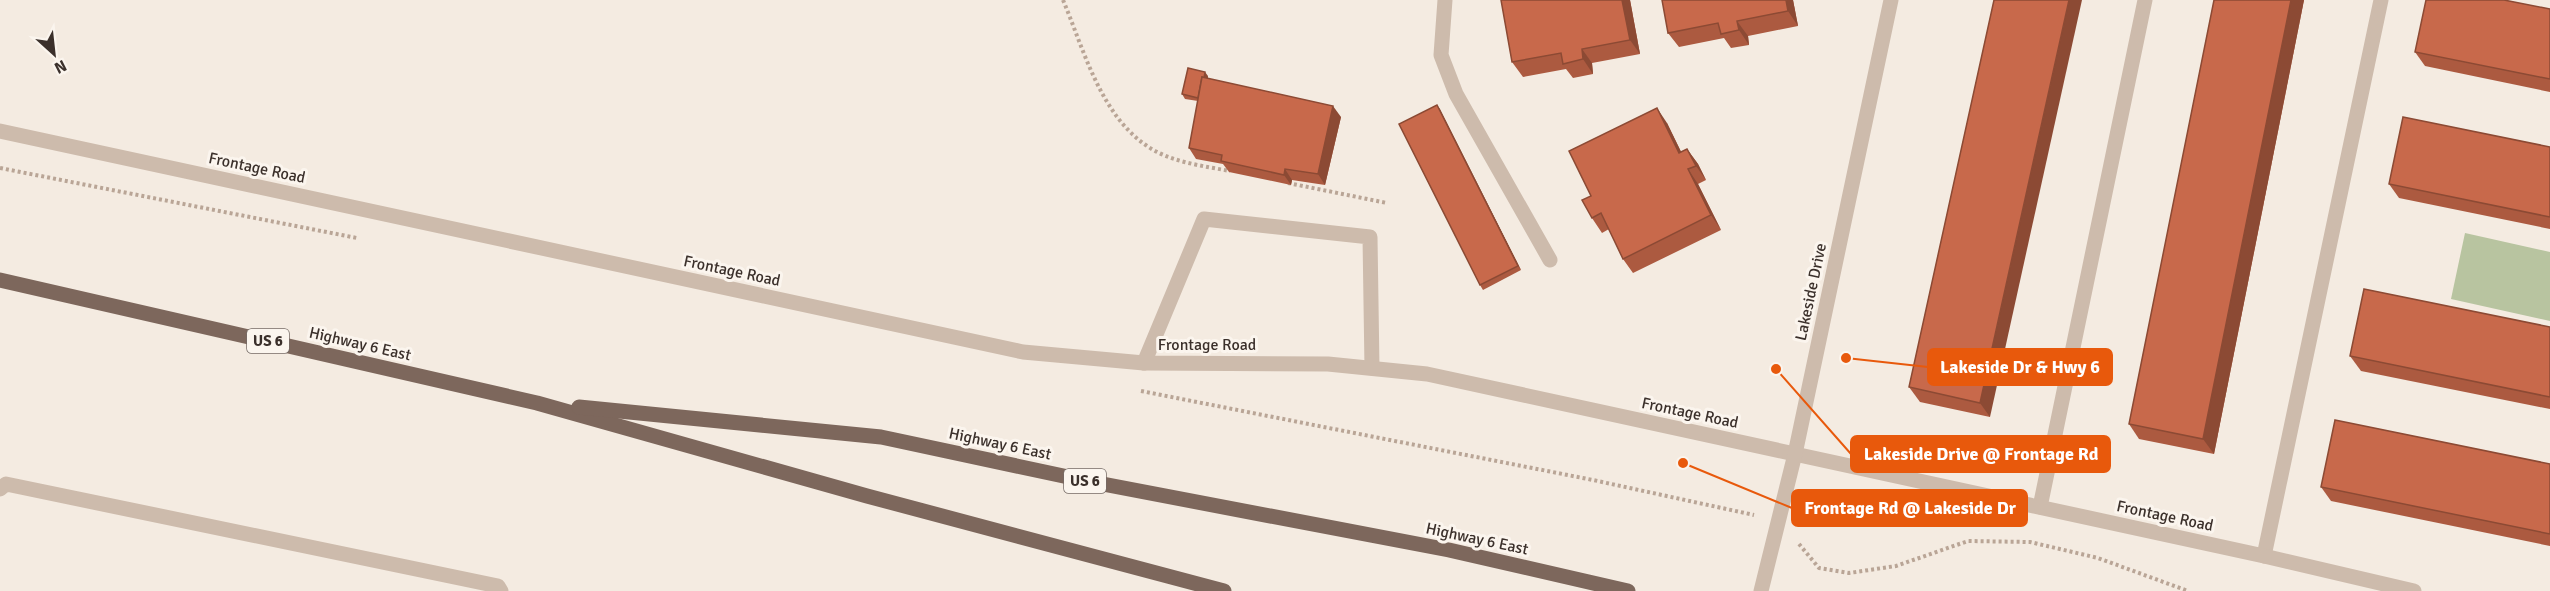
<svg xmlns="http://www.w3.org/2000/svg" width="2550" height="591" font-family="Signika,sans-serif">
  <rect width="100%" height="100%" fill="#f4ebe1"/>
  <polygon fill="#b8c4a0" points="2465,233 2550,252 2550,321 2451,299"/>
  <g fill="none" stroke-linecap="round" stroke-linejoin="round">
    <g stroke="#b9a596" stroke-width="4" stroke-dasharray="3 3" stroke-linecap="butt">
      <path d="M1063,0C1084,50 1100,114 1147,146C1170,162 1203,166 1230,171"/>
      <polyline points="0,168 357,238"/>
      <polyline points="1288,183 1387,203"/>
      <polyline points="1141,391 1593,480 1754,515"/>
      <polyline points="1799,544 1819,568 1849,573 1896,566 1968,541 2030,542 2098,558 2188,591"/>
    </g>
    <g stroke="#cdbbac" stroke-width="15">
      <polyline points="1445,0 1441,55 1456,94 1550,260"/>
      <polyline points="1144,363 1204,219 1370,237 1372,368"/>
      <polyline points="0,489 6,484 498,586 501,591"/>
      <polyline points="2040,507 2145,0"/>
      <polyline points="2264,556 2381,0"/>
    </g>
    <polyline stroke="#cdbbac" stroke-width="15" points="0,131 1023,352 1144,363 1328,364 1427,374 2264,556 2414,591"/>
    <polyline stroke="#cdbbac" stroke-width="15" points="1761,591 1795,454 1891,0"/>
    <g stroke="#7d675c" stroke-width="15">
      <polyline points="0,280 537,403 867,496 1224,591"/>
      <polyline points="579,407 881,437 1087,481 1449,550 1628,591"/>
    </g>
  </g>
  <g fill="#ac5a40">
    <polygon points="1501,0 1630,0 1640,54 1592,63 1593,74 1573,78 1566,69 1523,77 1512,62"/>
    <polygon points="1793,0 1798,26 1748,36 1749,45 1731,48 1724,38 1679,47 1668,33"/>
    <polygon points="1994,0 1990,417 1920,402 1909,387"/>
    <polygon points="2214,0 2304,0 2214,454 2139,439 2129,424"/>
    <polygon points="2550,9 2550,92 2425,66 2415,52"/>
    <polygon points="1208,76 1208,79 1341,117 1325,185 1292,180 1291,185 1229,172 1223,164 1196,159 1189,148 1198,101 1185,99 1182,94"/>
    <polygon points="1437,105 1521,270 1483,290 1480,285"/>
    <polygon points="1667,123 1681,152 1687,149 1698,164 1706,180 1698,184 1721,230 1633,273 1623,259 1609,229 1602,233 1592,218 1591,196"/>
    <polygon points="2550,147 2550,229 2399,198 2389,184"/>
    <polygon points="2550,327 2550,409 2361,371 2350,356"/>
    <polygon points="2550,464 2550,546 2331,501 2321,487"/>
  </g>
  <g fill="#8c4a34">
    <polygon points="1622,0 1630,0 1640,54 1630,40"/>
    <polygon points="1786,0 1793,0 1798,26 1788,11"/>
    <polygon points="2069,0 2082,0 1990,417 1980,403"/>
    <polygon points="2291,0 2304,0 2214,454 2203,439"/>
    <polygon points="1737,21 1748,36 1749,45 1739,30"/>
    <polygon points="1582,49 1592,63 1593,74 1583,59"/>
    <polygon points="1205,72 1208,76 1203,102 1200,98"/>
    <polygon points="1437,105 1440,109 1521,270 1518,266"/>
    <polygon points="1333,106 1341,117 1325,185 1318,174"/>
    <polygon points="1657,108 1667,123 1689,168 1679,153"/>
    <polygon points="1687,149 1698,164 1706,180 1696,166"/>
    <polygon points="1285,169 1292,180 1291,185 1284,175"/>
    <polygon points="1688,169 1698,184 1721,230 1711,215"/>
  </g>
  <g fill="#c8694b" stroke="#8c4a34" stroke-width="1.5">
    <polygon points="1501,0 1622,0 1630,40 1582,49 1583,59 1563,64 1561,53 1512,62"/>
    <polygon points="1662,0 1786,0 1788,11 1737,21 1739,30 1721,34 1718,23 1668,33"/>
    <polygon points="1994,0 2069,0 1980,403 1909,387"/>
    <polygon points="2214,0 2291,0 2203,439 2129,424"/>
    <polygon points="2426,0 2504,0 2550,9 2550,79 2415,52"/>
    <polygon points="1188,68 1205,72 1204,78 1202,77 1198,98 1182,94"/>
    <polygon points="1202,77 1333,106 1318,174 1285,169 1284,175 1221,161 1222,155 1189,148"/>
    <polygon points="1437,105 1518,266 1480,285 1399,124"/>
    <polygon points="1657,108 1679,153 1687,149 1696,166 1688,169 1711,215 1623,259 1601,213 1592,218 1582,200 1591,196 1569,151"/>
    <polygon points="2403,117 2550,147 2550,217 2389,184"/>
    <polygon points="2364,289 2550,327 2550,397 2350,356"/>
    <polygon points="2335,420 2550,464 2550,534 2321,487"/>
  </g>
  <g text-anchor="middle" dominant-baseline="central" stroke-width="6" stroke-linejoin="round" paint-order="stroke">
    <g fill="#fbf5ee" stroke="#756b66" stroke-width="1.5">
      <rect x="247" y="329" width="42" height="24" rx="4.5"/>
      <rect x="1064" y="469" width="42" height="24" rx="4.5"/>
    </g>
    <g font-size="15" font-weight="bold" fill="#3b302b">
      <text x="268" y="341">US 6</text>
      <text x="1085" y="481">US 6</text>
    </g>
    <g font-size="16" fill="#3b302b" stroke="#fbf5ee">
      <text transform="translate(257 168) rotate(12)">Frontage Road</text>
      <text transform="translate(732 271) rotate(12)">Frontage Road</text>
      <text transform="translate(1811 292) rotate(-78)">Lakeside Drive</text>
      <text transform="translate(360 344) rotate(13)">Highway 6 East</text>
      <text x="1207" y="345">Frontage Road</text>
      <text transform="translate(1690 413) rotate(12)">Frontage Road</text>
      <text transform="translate(1000 444) rotate(12)">Highway 6 East</text>
      <text transform="translate(2165 516) rotate(12)">Frontage Road</text>
      <text transform="translate(1477 539) rotate(12)">Highway 6 East</text>
    </g>
  </g>
  <path fill="none" stroke="#e8590c" stroke-width="2" d="M1846 358L1928 367M1776 369L1851 454M1683 463L1792 508"/>
  <g fill="#e8590c" stroke="#fbf5ee" stroke-width="2">
    <circle cx="1846" cy="358" r="6"/>
    <circle cx="1776" cy="369" r="6"/>
    <circle cx="1683" cy="463" r="6"/>
  </g>
  <g fill="#e8590c" stroke="#e8590c" stroke-width="2">
    <rect x="1928" y="349" width="184" height="36" rx="6"/>
    <rect x="1851" y="436" width="259" height="36" rx="6"/>
    <rect x="1792" y="490" width="235" height="36" rx="6"/>
  </g>
  <g font-size="18" text-anchor="middle" font-weight="bold" fill="#fff">
    <text x="2020" y="373">Lakeside Dr &amp; Hwy 6</text>
    <text x="1981" y="460">Lakeside Drive @ Frontage Rd</text>
    <text x="1910" y="514">Frontage Rd @ Lakeside Dr</text>
  </g>
  <g transform="translate(54 54) rotate(153)" stroke="#fbf5ee" stroke-width="4.5" paint-order="stroke">
  <path d="M0-4.5L10 22L0 15L-10 22Z" fill="#3b302b"/>
  <text y="-9" font-size="16" font-weight="bold" text-anchor="middle" fill="#3b302b">N</text>
  </g>
</svg>
